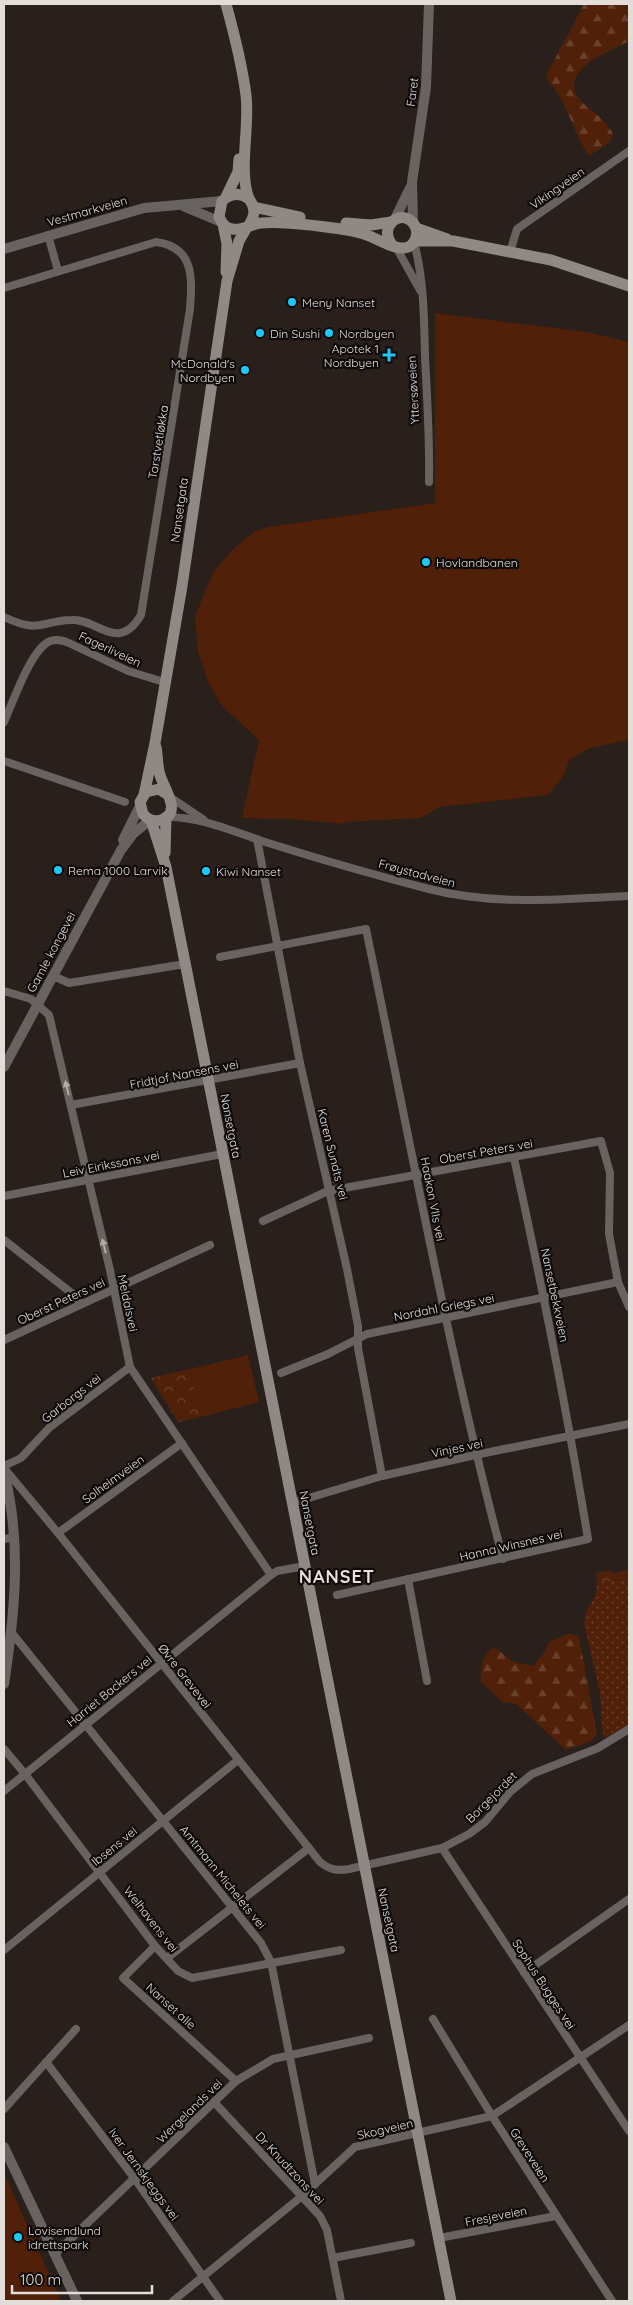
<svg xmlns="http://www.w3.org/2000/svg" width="633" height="2305" font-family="Quicksand,sans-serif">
  <defs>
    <pattern id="grass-dots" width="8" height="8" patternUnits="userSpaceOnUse" patternTransform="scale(1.25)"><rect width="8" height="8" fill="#502108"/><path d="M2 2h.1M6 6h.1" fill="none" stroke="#69412b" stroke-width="1.8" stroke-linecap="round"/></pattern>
    <pattern id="forest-firs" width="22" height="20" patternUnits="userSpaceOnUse" patternTransform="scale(1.25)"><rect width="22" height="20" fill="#502108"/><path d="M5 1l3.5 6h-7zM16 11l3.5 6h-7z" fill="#69412b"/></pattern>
    <pattern id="park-crowns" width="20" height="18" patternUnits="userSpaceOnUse" patternTransform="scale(1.25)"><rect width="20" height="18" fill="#502108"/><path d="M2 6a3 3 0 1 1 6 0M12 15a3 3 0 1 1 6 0" fill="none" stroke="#69412b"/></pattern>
  </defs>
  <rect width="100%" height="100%" fill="#291f1b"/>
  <polygon fill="url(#grass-dots)" points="629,1579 629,1724 606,1737 603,1736 600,1693 584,1623 586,1613 596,1594 597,1583"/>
  <g fill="url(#forest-firs)">
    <path d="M584,4H629V41C609,52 553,71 583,103C593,113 607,120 613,134L610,142L589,156C576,136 570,115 559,95C555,88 549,84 546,76Z"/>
    <polygon points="569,1633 579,1637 597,1734 590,1742 566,1750 516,1704 502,1702 480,1681 483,1659 491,1649 496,1648 512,1661 533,1666 544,1653 549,1642"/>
  </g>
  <g fill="url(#park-crowns)">
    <polygon points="190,1369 201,1417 178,1422 151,1378"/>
    <polygon points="611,1570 612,1573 629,1570 629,1579 597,1583 596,1573"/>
  </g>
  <g fill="#502108">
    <polygon points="435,313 587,332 629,342 629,740 590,748 570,759 563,776 548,795 440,807 420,818 345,822 345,824 289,819 242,818 259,740 222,706 209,684 198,651 195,616 213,573 232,550 254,532 268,527 435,503"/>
    <polygon points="248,1355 259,1402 201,1417 190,1369"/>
    <polygon points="4,2173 61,2301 4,2301"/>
  </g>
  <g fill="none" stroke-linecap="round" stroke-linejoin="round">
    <g stroke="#686360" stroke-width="8">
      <polyline points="48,235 58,271"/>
      <path d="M414,242C424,280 424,317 425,356C427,398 430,440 429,482"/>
      <polyline points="396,247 420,290"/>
      <polyline points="510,252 517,229 629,151"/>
      <path d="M4,288L156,242C195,247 192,279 190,309L141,615C118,654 97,618 72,620C39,621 40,634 4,617"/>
      <path d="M4,722C13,702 31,649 50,641C57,639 63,640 69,643L128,671L164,682"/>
      <polyline points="4,761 125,802"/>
      <polyline points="170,797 204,820"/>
      <path d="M167,817C201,817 233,831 265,842C319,859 374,875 429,889C495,906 562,899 629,896"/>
      <polyline points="257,839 300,1063 347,1269 358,1326 358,1348 382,1476"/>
      <path d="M220,957L366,929C410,1140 448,1351 503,1559"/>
      <polyline points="53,976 69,983 185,964"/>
      <polyline points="4,991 31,999 49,1015 110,1270 130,1367 271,1575"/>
      <polyline points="71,1105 300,1063"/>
      <polyline points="4,1196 222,1154"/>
      <polyline points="263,1221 328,1191 601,1141 610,1173 609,1234 618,1282 629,1307"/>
      <polyline points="4,1240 74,1295 81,1304"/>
      <polyline points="4,1340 210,1245"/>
      <polyline points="281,1373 328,1354 367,1334 618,1282"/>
      <polyline points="4,1466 21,1458 50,1427 130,1367"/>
      <path d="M4,1468L58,1533L320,1862C330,1870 337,1871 349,1869L442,1848L469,1834L485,1822L510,1792L532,1774L598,1748L629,1729"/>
      <polyline points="292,1503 382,1476 475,1455 629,1424"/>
      <polyline points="58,1533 182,1443"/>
      <polyline points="4,1539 15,1537"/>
      <polyline points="408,1579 427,1681"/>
      <path d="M337,1595L588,1539C567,1411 542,1285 514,1158"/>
      <polyline points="12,1633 261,1943 271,1962 315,2184"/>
      <polyline points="4,1749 25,1774 155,1946 178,1971 192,1978 341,1950"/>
      <polyline points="4,1791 271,1575 277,1571 305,1566"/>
      <polyline points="442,1848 629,2131"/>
      <polyline points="155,1946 123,1978 236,2081"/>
      <polyline points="4,1950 238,1760"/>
      <polyline points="167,1958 309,1848"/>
      <polyline points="524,1973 629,1899"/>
      <polyline points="433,2019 492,2116 612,2301"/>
      <polyline points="46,2062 135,2179 220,2301"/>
      <polyline points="214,2102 320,2216 327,2230 341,2301"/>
      <polyline points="4,2109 76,2029"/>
      <polyline points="439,2238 556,2216"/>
      <polyline points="55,2254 236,2081 273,2059 369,2038"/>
      <polyline points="333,2258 411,2243"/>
      <polyline points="173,2301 302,2196 355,2147 492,2116 629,2025"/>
    </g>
    <g stroke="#686360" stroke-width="10">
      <polyline points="185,207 221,222"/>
      <polyline points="395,219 410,188"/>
      <polyline points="413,223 412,182 426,87 429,4"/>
      <polyline points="4,249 144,208 222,201"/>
      <polyline points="123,840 140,806"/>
      <polyline points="4,1067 121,850 133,834 150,820"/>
      <path d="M4,1472C22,1543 15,1613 4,1684"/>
      <polyline points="4,2147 77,2301"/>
    </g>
    <g stroke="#908884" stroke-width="11">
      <path d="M226,4C234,33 242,65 246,95C250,128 238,169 249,199"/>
      <polyline points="226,197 238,172 239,159"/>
      <polyline points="254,207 300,217"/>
      <polyline points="346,223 371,225 391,222"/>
      <polyline points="223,224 227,244 226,272"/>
      <path d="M249,225C255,216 256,208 249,199C240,192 231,193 222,201L219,217C222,223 225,228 232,229C243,231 251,224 261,223C280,221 300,224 318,226C333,228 349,229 364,234C374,237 393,249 403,248C415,248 421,232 413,223C400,208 378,227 392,245"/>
      <polyline points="416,228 447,239"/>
      <polyline points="415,241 453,241 551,260 629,286"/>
      <path d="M156,747C158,757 157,766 160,775C164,789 183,813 161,820C153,822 148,820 143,814L140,802L146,792L159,789L167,794"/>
      <polyline points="144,795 155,743 182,586 227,281 239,241 247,227"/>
      <polyline points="151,820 166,867 173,902 451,2301"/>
      <polyline points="165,853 166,817"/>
    </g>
  </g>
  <defs><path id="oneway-solid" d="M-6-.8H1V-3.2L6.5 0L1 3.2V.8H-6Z" transform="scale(1.25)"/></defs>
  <g fill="#b2aca9">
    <use href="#oneway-solid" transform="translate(67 1088) rotate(-104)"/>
    <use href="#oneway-solid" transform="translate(104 1246) rotate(-104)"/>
  </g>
  <g fill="#1cc9fc" stroke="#0e0a09" stroke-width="2">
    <circle cx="292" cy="302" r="5"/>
    <circle cx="260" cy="333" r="5"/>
    <circle cx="329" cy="333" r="5"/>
    <path d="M386.5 347.5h5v5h5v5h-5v5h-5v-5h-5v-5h5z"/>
    <circle cx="245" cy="370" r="5"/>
    <circle cx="426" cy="562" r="5"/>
    <circle cx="58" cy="870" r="5"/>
    <circle cx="206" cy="871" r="5"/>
    <circle cx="18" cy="2237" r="5"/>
  </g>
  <g text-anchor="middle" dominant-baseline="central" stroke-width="4.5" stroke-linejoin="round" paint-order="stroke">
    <g font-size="12" fill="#e3ddda" stroke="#0e0a09">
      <text transform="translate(412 92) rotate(-83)">Faret</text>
      <text transform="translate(557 188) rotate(-35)">Vikingveien</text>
      <text transform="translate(87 211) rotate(-16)">Vestmarkveien</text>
      <text transform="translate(413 390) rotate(-93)">Yttersøveien</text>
      <text transform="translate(158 442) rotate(-81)">Torstvetløkka</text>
      <text transform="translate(179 510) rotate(-82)">Nansetgata</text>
      <text transform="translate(110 649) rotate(25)">Fagerliveien</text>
      <text transform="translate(417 873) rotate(15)">Frøystadveien</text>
      <text transform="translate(51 952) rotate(-62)">Gamle kongevei</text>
      <text transform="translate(184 1074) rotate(-11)">Fridtjof Nansens vei</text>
      <text transform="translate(231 1126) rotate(79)">Nansetgata</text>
      <text transform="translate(486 1151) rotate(-10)">Oberst Peters vei</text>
      <text transform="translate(333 1154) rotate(76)">Karen Sundts vei</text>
      <text transform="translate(111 1164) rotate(-11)">Leiv Eirikssons vei</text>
      <text transform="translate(433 1199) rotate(79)">Haakon VIIs vei</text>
      <text transform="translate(555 1295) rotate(78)">Nansetbekkveien</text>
      <text transform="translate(61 1301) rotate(-25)">Oberst Peters vei</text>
      <text transform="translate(128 1303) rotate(78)">Meldalsvei</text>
      <text transform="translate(444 1307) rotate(-11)">Nordahl Griegs vei</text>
      <text transform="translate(71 1398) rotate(-38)">Garborgs vei</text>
      <text transform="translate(457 1448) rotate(-12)">Vinjes vei</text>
      <text transform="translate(113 1479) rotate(-36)">Solheimveien</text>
      <text transform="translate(310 1523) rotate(79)">Nansetgata</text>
      <text transform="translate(511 1545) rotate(-13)">Hanna Winsnes vei</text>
      <text transform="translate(185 1676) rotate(52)">Øvre Grevevei</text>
      <text transform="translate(109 1691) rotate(-39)">Harriet Backers vei</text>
      <text transform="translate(491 1797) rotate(-45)">Borgejordet</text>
      <text transform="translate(114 1846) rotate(-39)">Ibsens vei</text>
      <text transform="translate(223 1877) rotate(51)">Amtmann Michelets vei</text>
      <text transform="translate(151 1919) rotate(52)">Welhavens vei</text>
      <text transform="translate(389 1920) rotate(78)">Nansetgata</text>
      <text transform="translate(544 1984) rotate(57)">Sophus Bugges vei</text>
      <text transform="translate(171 2006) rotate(42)">Nanset alle</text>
      <text transform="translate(189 2111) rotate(-44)">Wergelands vei</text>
      <text transform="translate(385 2129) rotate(-13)">Skogveien</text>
      <text transform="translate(530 2155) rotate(57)">Greveveien</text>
      <text transform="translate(290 2168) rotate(47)">Dr Knudtzons vei</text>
      <text transform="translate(144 2174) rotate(54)">Iver Jernskjeggs vei</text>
      <text transform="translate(496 2216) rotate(-11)">Fresjeveien</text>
    </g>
    <g font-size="12" fill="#e3ddda" stroke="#0e0a09" text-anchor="start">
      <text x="302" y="302">Meny Nanset</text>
      <text x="270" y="333">Din Sushi</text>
      <text x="339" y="333">Nordbyen</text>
      <text x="379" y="348" text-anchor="end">Apotek 1<tspan x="379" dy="14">Nordbyen</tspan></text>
      <text x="235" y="363" text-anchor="end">McDonald's<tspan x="235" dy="14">Nordbyen</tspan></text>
      <text x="436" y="562">Hovlandbanen</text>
      <text x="68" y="870">Rema 1000 Larvik</text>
      <text x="216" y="871">Kiwi Nanset</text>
      <text x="28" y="2230">Lovisendlund<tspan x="28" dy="14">idrettspark</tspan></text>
    </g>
    <g font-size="18" font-weight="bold" letter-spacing="1" fill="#ecded9" stroke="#0e0a09">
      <text x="337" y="1576">NANSET</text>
    </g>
  </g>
  <rect width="633" height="2305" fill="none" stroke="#e3ddda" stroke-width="10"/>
  <path d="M12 2285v8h140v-8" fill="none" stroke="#e3ddda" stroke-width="2.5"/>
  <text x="20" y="2285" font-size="15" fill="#e3ddda" stroke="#0e0a09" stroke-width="4" paint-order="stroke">100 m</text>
</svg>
